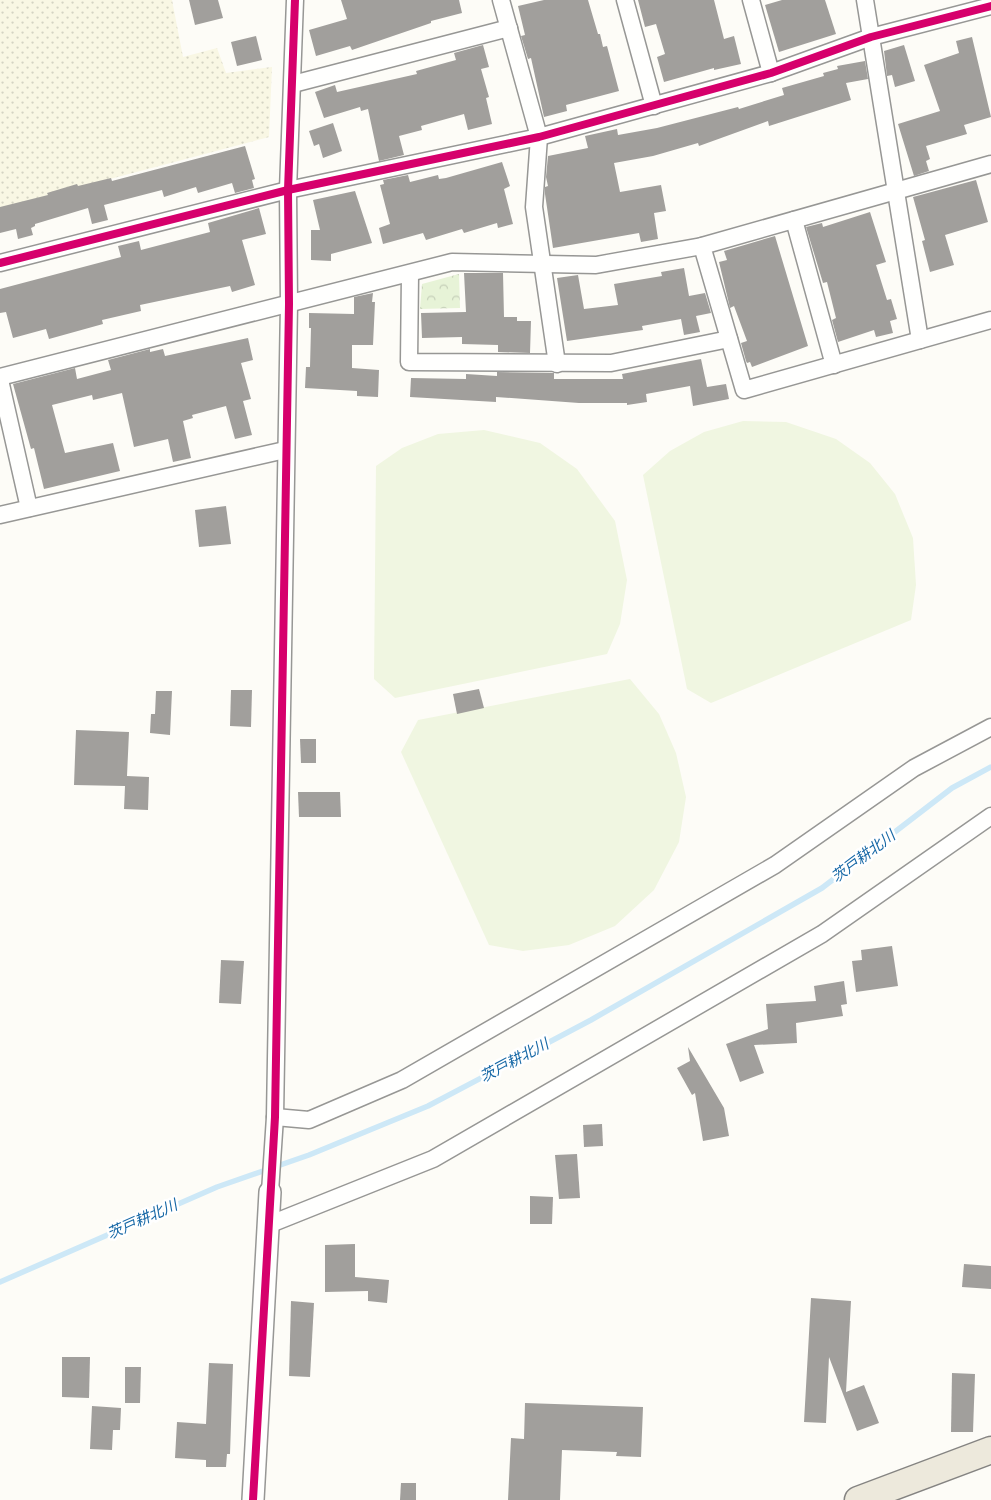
<svg xmlns="http://www.w3.org/2000/svg" width="991" height="1500" font-family="'Source Serif 4','Noto Sans JP',serif">
  <defs>
    <pattern id="farmland-dots" width="8" height="8" patternUnits="userSpaceOnUse" patternTransform="scale(1.25)"><rect width="8" height="8" fill="#f9f7e4"/><path d="M2 2h.1M6 6h.1" fill="none" stroke="#d4d3c3" stroke-width="1.8" stroke-linecap="round"/></pattern>
    <pattern id="park-crowns" width="20" height="18" patternUnits="userSpaceOnUse" patternTransform="scale(1.25)"><rect width="20" height="18" fill="#e7f3d7"/><path d="M2 6a3 3 0 1 1 6 0M12 15a3 3 0 1 1 6 0" fill="none" stroke="#c5cfb8"/></pattern>
  </defs>
  <rect width="100%" height="100%" fill="#fdfcf7"/>
  <polygon fill="url(#farmland-dots)" points="0,0 172,0 183,57 217,48 226,73 272,67 269,137 0,208"/>
  <polygon fill="url(#park-crowns)" points="459,274 460,308 420,309 422,284"/>
  <g fill="#f0f6e1">
    <polygon points="743,421 786,422 836,439 870,463 895,494 913,538 916,585 911,620 711,703 687,689 643,475 670,451 704,432"/>
    <polygon points="484,430 540,443 577,469 615,521 627,580 620,624 607,654 395,698 374,679 376,466 402,448 438,434"/>
    <polygon points="630,679 659,714 676,753 686,797 679,842 654,890 615,926 569,945 523,951 489,945 401,752 418,720"/>
  </g>
  <g fill="none" stroke-linecap="round" stroke-linejoin="round">
    <polyline stroke="#cde8f7" stroke-width="5.5" points="0,1282 217,1187 309,1155 428,1106 591,1020 822,888 952,788 991,767"/>
  </g>
  <g fill="#a19f9c">
    <polygon points="189,0 218,0 223,18 195,25"/>
    <polygon points="341,0 459,0 462,13 431,21 431,23 352,50 350,46 316,56 309,30 347,19"/>
    <polygon points="544,0 588,0 598,34 600,34 603,47 607,46 619,91 566,105 567,111 544,117 531,58 528,59 521,36 525,35 518,6"/>
    <polygon points="638,0 714,0 724,39 734,36 741,64 714,70 714,68 664,82 657,57 665,54 656,24 645,27"/>
    <polygon points="782,0 825,0 836,34 779,52 765,5"/>
    <polygon points="256,36 262,60 237,66 231,42"/>
    <polygon points="972,37 991,117 964,125 967,134 926,146 930,159 926,161 929,171 914,176 898,124 940,111 924,65 959,53 956,41"/>
    <polygon points="483,45 489,67 481,69 489,97 486,98 492,124 468,130 464,114 421,126 422,130 399,136 404,155 379,161 368,109 361,111 360,107 324,118 315,92 335,85 337,92 417,74 416,71 456,60 454,53"/>
    <polygon points="904,45 915,81 895,87 892,75 887,76 884,51"/>
    <polygon points="865,61 868,79 846,83 851,100 769,126 768,121 699,146 698,143 653,156 614,163 620,192 661,185 666,211 654,213 658,239 641,242 639,233 553,248 545,194 545,187 548,186 546,177 548,156 588,148 585,136 617,129 618,135 657,128 738,107 739,109 784,95 782,88 824,76 823,73 838,69 837,66"/>
    <polygon points="333,123 342,151 323,158 319,144 314,146 309,131"/>
    <polygon points="245,146 255,179 252,180 254,188 235,193 232,183 198,193 196,187 164,197 162,190 104,205 108,220 92,224 88,208 35,224 35,226 31,228 33,235 18,239 16,229 0,233 0,207 48,195 47,193 77,184 78,186 111,178 112,181"/>
    <polygon points="502,162 510,186 504,189 513,224 498,228 497,223 464,233 462,229 426,240 423,233 383,244 379,228 390,224 380,185 384,184 383,180 408,175 410,182 438,175 439,179 446,178"/>
    <polygon points="976,180 988,222 945,235 954,265 930,272 922,241 925,240 913,197"/>
    <polygon points="355,191 372,243 331,254 331,261 311,260 311,230 320,230 313,200"/>
    <polygon points="259,208 266,234 242,240 255,285 232,292 230,286 140,305 141,311 102,320 103,324 49,339 46,329 13,338 6,312 0,313 0,289 121,257 118,246 139,241 141,250 210,232 208,223"/>
    <polygon points="870,212 886,262 876,265 887,300 891,299 897,319 890,321 893,333 876,337 874,330 838,342 832,320 836,318 827,282 823,283 806,227 822,223 823,227"/>
    <polygon points="775,236 808,346 752,367 750,362 747,363 746,361 741,343 747,341 734,306 730,308 719,262 727,260 724,251"/>
    <polygon points="684,268 689,296 705,293 711,313 696,316 700,332 684,335 681,319 642,326 643,330 567,341 557,278 578,275 584,309 618,305 614,284 662,276 661,272"/>
    <polygon points="464,273 503,273 504,317 517,317 517,321 531,321 530,353 498,352 498,345 462,344 462,337 422,338 421,313 466,312"/>
    <polygon points="373,293 372,302 375,302 373,345 352,345 352,368 379,370 378,397 357,396 357,391 305,388 306,367 310,367 311,328 309,328 309,313 354,314 354,297"/>
    <polygon points="248,338 253,360 241,363 251,399 243,401 252,435 235,439 226,406 192,415 193,418 183,421 191,458 173,462 168,439 134,447 122,393 93,400 92,395 52,405 65,453 113,443 120,471 44,489 34,448 31,449 13,384 75,368 77,379 111,370 108,360 150,349 150,352 163,349 165,356"/>
    <polygon points="701,359 707,387 726,384 729,399 693,406 690,386 646,394 647,402 627,405 627,403 579,403 496,397 496,402 410,397 411,378 466,379 466,374 497,376 497,372 551,373 554,373 554,379 623,379 622,374"/>
    <polygon points="226,506 231,544 199,547 195,510"/>
    <polygon points="479,689 484,708 457,714 453,694"/>
    <polygon points="231,690 252,690 251,727 230,726"/>
    <polygon points="156,691 172,691 170,735 150,733 151,714 155,714"/>
    <polygon points="76,730 129,732 127,776 149,777 148,810 124,809 125,786 74,785"/>
    <polygon points="300,739 316,739 316,763 301,763"/>
    <polygon points="298,792 340,792 341,817 299,817"/>
    <polygon points="892,946 898,986 856,992 852,961 862,960 861,950"/>
    <polygon points="221,960 244,961 241,1004 219,1003"/>
    <polygon points="844,981 847,1004 841,1005 843,1016 796,1023 797,1043 754,1045 764,1073 740,1082 726,1044 768,1029 766,1004 816,1001 814,986"/>
    <polygon points="688,1047 724,1108 729,1136 703,1141 695,1093 692,1095 677,1068 690,1061"/>
    <polygon points="602,1124 603,1146 584,1147 583,1125"/>
    <polygon points="577,1154 580,1198 559,1199 555,1155"/>
    <polygon points="530,1196 553,1197 552,1224 530,1224"/>
    <polygon points="355,1244 355,1277 389,1280 387,1303 368,1301 368,1291 325,1292 325,1245"/>
    <polygon points="964,1264 991,1266 991,1289 962,1287"/>
    <polygon points="811,1298 851,1301 846,1392 864,1385 879,1423 857,1431 829,1357 826,1423 804,1422"/>
    <polygon points="291,1301 314,1303 310,1377 289,1376"/>
    <polygon points="62,1357 90,1357 89,1398 62,1397"/>
    <polygon points="209,1363 233,1364 230,1454 227,1454 226,1467 206,1467 206,1460 175,1458 177,1422 206,1424"/>
    <polygon points="125,1367 141,1367 140,1403 125,1403"/>
    <polygon points="952,1373 975,1374 973,1432 951,1432"/>
    <polygon points="525,1403 643,1407 641,1457 616,1456 617,1452 562,1450 560,1500 508,1500 511,1438 524,1439"/>
    <polygon points="92,1406 121,1408 120,1430 113,1430 112,1450 90,1449"/>
    <polygon points="401,1483 416,1483 416,1500 400,1500"/>
  </g>
  <g fill="none" stroke-linecap="round" stroke-linejoin="round">
    <defs>
      <g id="minor">
        <polyline points="501,0 539,137 534,207 557,364"/>
        <polyline points="625,0 654,106"/>
        <polyline points="751,0 771,73"/>
        <polyline points="865,0 920,340"/>
        <polyline points="293,84 509,28"/>
        <polyline points="991,164 702,246 744,390 991,320"/>
        <polyline points="794,220 834,365"/>
        <polyline points="0,263 288,190 539,137 771,73 871,37 991,6"/>
        <polyline points="410,274 409,362 611,363 729,339"/>
        <polyline points="0,377 452,262 596,265 702,246"/>
        <polyline points="0,380 29,508"/>
        <polyline points="0,515 285,450"/>
        <polyline points="275,1117 309,1120 402,1080 775,865 914,768 991,727"/>
        <polyline points="270,1192 275,1117 289,304 288,190 295,0"/>
        <polyline points="268,1225 433,1159 822,934 991,816"/>
      </g>
      <polyline id="tertiary" points="253,1500 270,1192"/>
      <polyline id="primary" points="858,1500 991,1450"/>
    </defs>
    <use href="#minor" stroke="#979795" stroke-width="19"/>
    <use href="#tertiary" stroke="#979795" stroke-width="24"/>
    <use href="#primary" stroke="#858482" stroke-width="29"/>
    <use href="#minor" stroke="#fffffe" stroke-width="16"/>
    <use href="#tertiary" stroke="#fffffe" stroke-width="21"/>
    <use href="#primary" stroke="#ede9dc" stroke-width="26"/>
    <defs>
      <g id="cycleway">
        <polyline points="0,263 288,190 539,137 771,73 871,37 991,6"/>
        <polyline points="253,1500 275,1117 289,304 288,190 295,0"/>
      </g>
    </defs>
    <use href="#cycleway" stroke="#fff" stroke-width="11"/>
    <use href="#cycleway" stroke="#d6006c" stroke-width="8"/>
  </g>
  <g text-anchor="middle" dominant-baseline="central" stroke-width="5" stroke-linejoin="round" paint-order="stroke">
    <g font-size="15" font-style="italic" fill="#1768a6" stroke="#fff">
      <text transform="translate(863 856) rotate(-37)">茨戸耕北川</text>
      <text transform="translate(514 1060) rotate(-28)">茨戸耕北川</text>
      <text transform="translate(142 1219) rotate(-24)">茨戸耕北川</text>
    </g>
  </g>
</svg>
